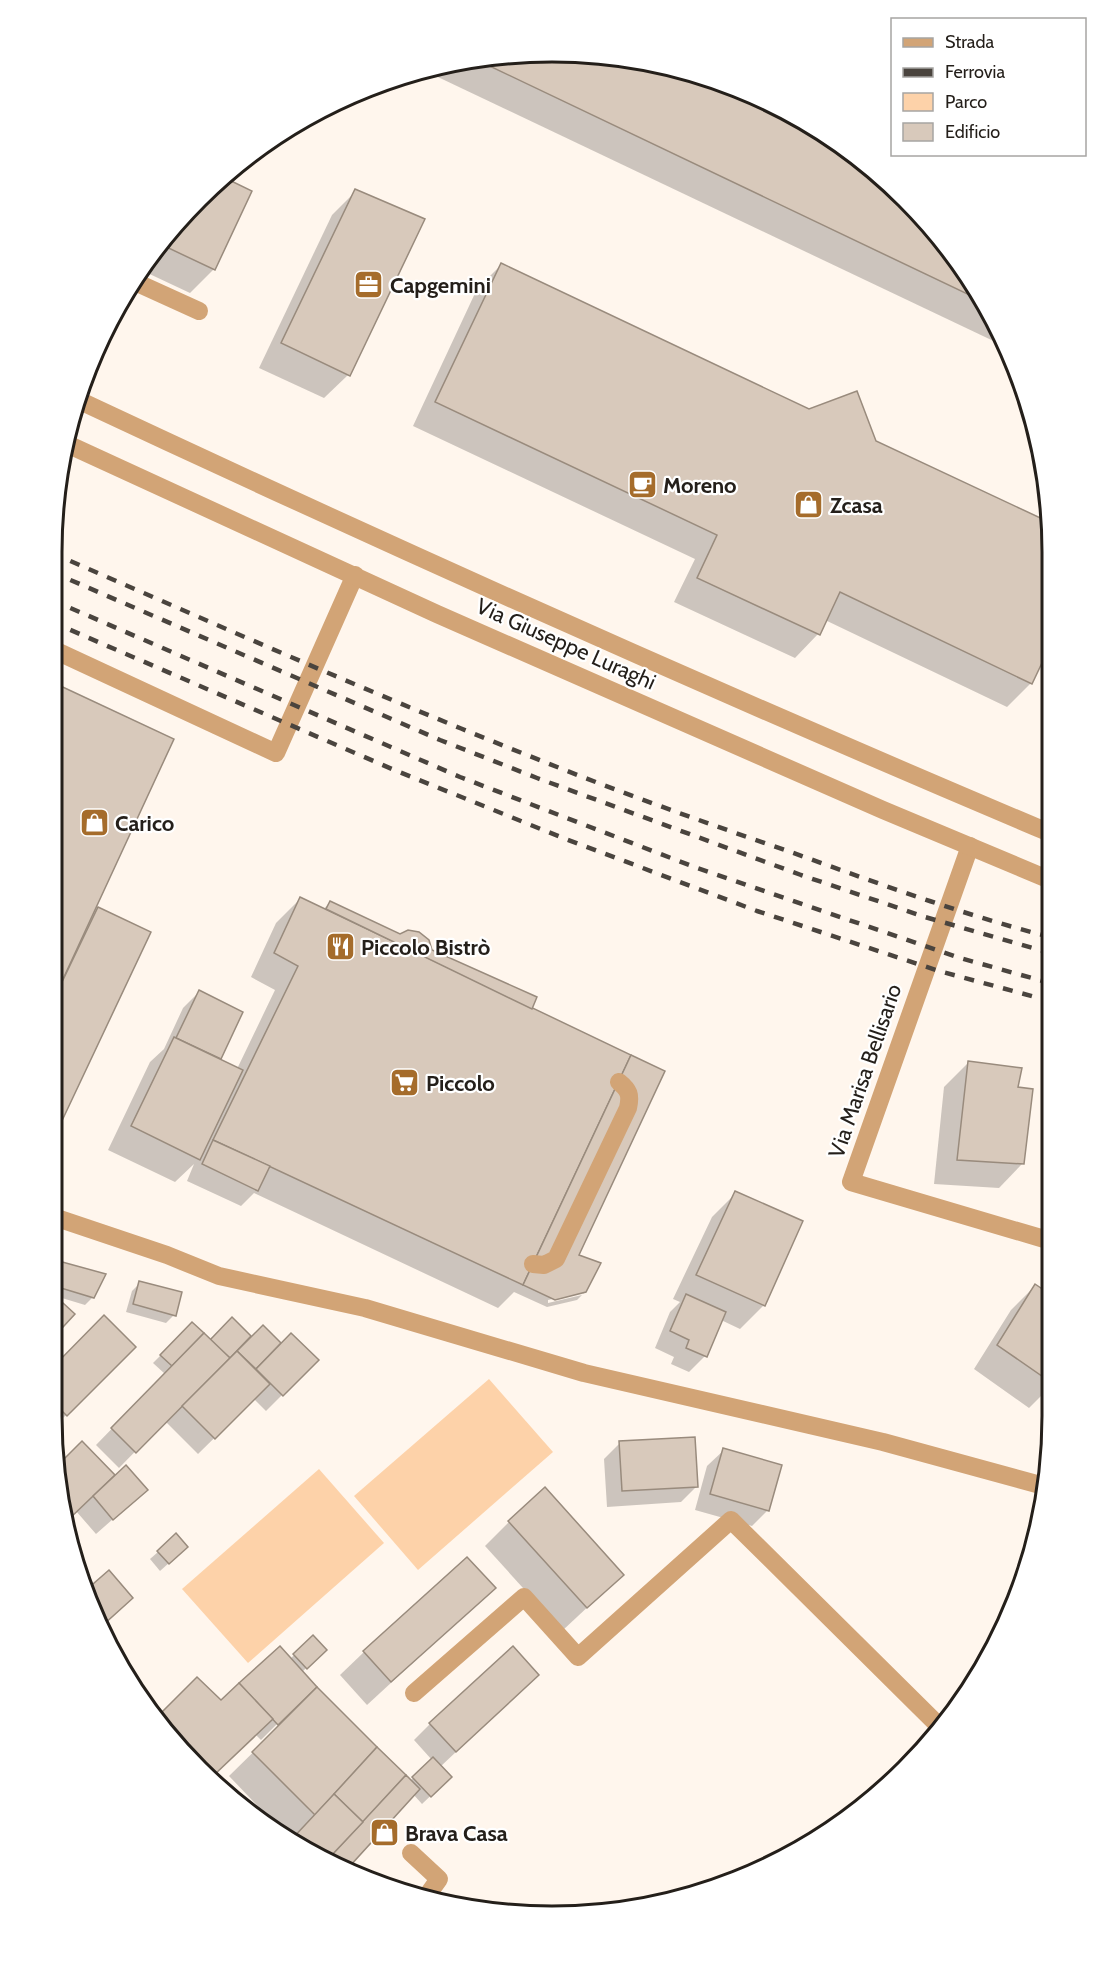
<svg xmlns="http://www.w3.org/2000/svg" width="1104" height="1968" font-family="Cabin,sans-serif">
  <rect width="100%" height="100%" fill="#fff6ed"/>
  <g fill="#fdd2a9">
    <polygon points="489,1379 553,1452 418,1570 354,1496"/>
    <polygon points="319,1469 384,1543 248,1663 182,1589"/>
  </g>
  <g fill="#0003">
    <polygon points="520,52 618,55 713,78 803,118 906,198 969,274 1004,346 421,69"/>
    <polygon points="222,178 214,269 190,293 141,270 176,221"/>
    <polygon points="356,191 348,375 324,398 259,368 332,215"/>
    <polygon points="501,265 1049,524 1049,645 1031,683 1007,707 825,620 818,634 795,658 674,602 695,559 413,426 477,289"/>
    <polygon points="52,683 172,739 96,907 149,933 51,1141"/>
    <polygon points="300,899 323,910 330,902 431,951 530,1009 585,1291 583,1294 583,1292 548,1300 548,1303 582,1295 577,1300 547,1307 514,1292 498,1308 254,1193 241,1206 187,1181 194,1164 175,1182 108,1150 150,1062 164,1049 183,1008 199,992 219,1058 218,1060 237,1069 275,990 251,977 276,923"/>
    <polygon points="968,1063 1017,1088 1022,1164 999,1188 934,1184 944,1087"/>
    <polygon points="736,1193 764,1305 740,1329 721,1320 705,1356 689,1372 671,1364 674,1357 655,1348 670,1312 680,1302 673,1299 712,1217"/>
    <polygon points="56,1262 93,1297 85,1305 52,1295 51,1337 51,1266"/>
    <polygon points="140,1283 174,1315 166,1323 126,1312 132,1291"/>
    <polygon points="1035,1286 1051,1297 1052,1401 1041,1396 1029,1408 974,1369 1011,1310"/>
    <polygon points="232,1319 251,1338 263,1327 281,1345 317,1360 266,1411 254,1399 198,1454 165,1421 119,1468 96,1445 165,1374 153,1363 192,1324 210,1342"/>
    <polygon points="134,1347 53,1428 51,1416 51,1371"/>
    <polygon points="82,1443 115,1477 146,1490 96,1534 76,1511 68,1519 59,1465"/>
    <polygon points="620,1443 697,1486 681,1502 607,1507 604,1459"/>
    <polygon points="724,1450 768,1510 752,1526 695,1510 707,1466"/>
    <polygon points="509,1522 622,1575 562,1631 485,1546"/>
    <polygon points="158,1552 179,1554 160,1571 150,1559"/>
    <polygon points="494,1588 367,1705 340,1675 364,1652"/>
    <polygon points="313,1637 325,1650 302,1672 410,1781 432,1760 414,1740 430,1724 521,1691 440,1767 442,1785 422,1804 413,1794 347,1866 291,1841 229,1776 285,1721 283,1718 261,1740 256,1735 213,1776 155,1721 197,1679 221,1702 290,1659"/>
  </g>
  <g fill="#d8c9bb" stroke="#998b7d" stroke-width="1.5">
    <polygon points="520,52 618,55 713,78 803,118 906,198 969,274 982,301 475,59"/>
    <polygon points="223,177 252,191 215,270 160,244 176,221"/>
    <polygon points="355,189 425,219 350,376 281,343"/>
    <polygon points="501,263 809,409 857,391 876,441 1049,522 1049,648 1032,684 840,592 820,635 697,578 717,535 435,402"/>
    <polygon points="52,682 174,739 51,1005"/>
    <polygon points="300,897 631,1055 523,1285 213,1140 298,966 274,953"/>
    <polygon points="330,901 400,934 408,930 419,932 429,940 432,950 537,997 532,1009 326,909"/>
    <polygon points="98,907 151,932 51,1144 51,1005"/>
    <polygon points="199,990 243,1012 221,1059 176,1038"/>
    <polygon points="174,1037 243,1070 200,1160 131,1126"/>
    <polygon points="631,1055 665,1071 579,1255 601,1263 586,1292 555,1300 523,1285"/>
    <polygon points="968,1061 1022,1068 1018,1087 1033,1089 1024,1164 957,1160"/>
    <polygon points="213,1140 270,1166 258,1191 202,1164"/>
    <polygon points="735,1191 803,1221 765,1306 696,1275"/>
    <polygon points="55,1260 106,1274 94,1298 51,1285"/>
    <polygon points="139,1281 182,1292 176,1316 133,1304"/>
    <polygon points="1035,1284 1051,1295 1052,1383 997,1345"/>
    <polygon points="51,1292 75,1314 51,1340"/>
    <polygon points="686,1294 726,1312 707,1357 686,1348 689,1340 670,1331"/>
    <polygon points="104,1315 136,1347 67,1416 51,1400 51,1369"/>
    <polygon points="232,1317 251,1336 230,1358 210,1340"/>
    <polygon points="192,1322 204,1333 172,1366 160,1355"/>
    <polygon points="263,1325 281,1343 256,1369 237,1351"/>
    <polygon points="204,1333 230,1358 136,1453 111,1428"/>
    <polygon points="291,1333 319,1360 283,1396 256,1369"/>
    <polygon points="237,1351 270,1384 215,1439 182,1406"/>
    <polygon points="695,1437 698,1487 622,1491 619,1441"/>
    <polygon points="82,1441 115,1475 68,1520 59,1464"/>
    <polygon points="723,1448 782,1465 769,1511 710,1494"/>
    <polygon points="126,1465 148,1490 113,1520 93,1496"/>
    <polygon points="545,1487 624,1575 587,1608 508,1521"/>
    <polygon points="176,1533 188,1547 169,1564 157,1551"/>
    <polygon points="467,1557 496,1588 391,1682 363,1651"/>
    <polygon points="109,1570 133,1598 103,1625 85,1591"/>
    <polygon points="313,1635 327,1650 307,1669 293,1654"/>
    <polygon points="280,1646 317,1687 278,1725 239,1683"/>
    <polygon points="513,1646 539,1675 456,1752 429,1723"/>
    <polygon points="197,1677 221,1700 239,1683 273,1719 213,1776 154,1720"/>
    <polygon points="317,1687 377,1747 315,1815 252,1752"/>
    <polygon points="377,1747 406,1775 363,1822 334,1794"/>
    <polygon points="433,1757 452,1777 431,1797 412,1777"/>
    <polygon points="406,1775 420,1789 349,1867 329,1858"/>
    <polygon points="334,1794 363,1822 329,1858 291,1840"/>
  </g>
  <g fill="none" stroke-linecap="round" stroke-linejoin="round">
    <g stroke="#d2a476" stroke-width="18">
      <polyline points="133,281 199,311"/>
      <polyline points="52,649 276,753 355,575"/>
      <polyline points="51,1216 167,1255 219,1276 365,1308 584,1373 883,1442 1044,1486"/>
      <path d="M533,1264L544,1265L556,1259L628,1108C631,1095 629,1090 619,1082"/>
      <polyline points="414,1693 524,1597 578,1657 731,1520 938,1725"/>
      <polyline points="411,1853 439,1879 424,1900"/>
    </g>
    <polyline stroke="#d2a476" stroke-width="18" points="970,846 851,1182 1051,1241"/>
    <g stroke="#d2a476" stroke-width="18">
      <path d="M76,399C398,550 723,695 1050,833"/>
      <polyline points="67,444 437,614 883,810 1050,880"/>
    </g>
    <g stroke="#4a443e" stroke-width="4.5" stroke-dasharray="10 10" stroke-linecap="butt">
      <path d="M52,553C215,624 377,696 542,761C622,793 703,822 785,850C872,881 960,914 1050,937"/>
      <polyline points="52,572 440,740 537,778 801,875 925,917 1050,953"/>
      <polyline points="52,600 460,777 697,868 960,958 1050,983"/>
      <polyline points="52,622 392,769 563,838 757,911 939,971 1050,1001"/>
    </g>
  </g>
  <defs>
    <symbol id="office-square" viewBox="-11 -11 22 22"><rect x="-9" y="-9" width="18" height="18" rx="4" fill="#a56c2b" stroke="#fff"/><path d="M-6-3h4V-5.5h4V-3h4V5H-6ZM-1-4.5V-3h2v-1.5ZM-6 0V1H6V0Z" fill="#fff"/></symbol>
    <symbol id="cafe-square" viewBox="-11 -11 22 22"><rect x="-9" y="-9" width="18" height="18" rx="4" fill="#a56c2b" stroke="#fff"/><path d="M-5.5-4.5H6V0H3Q3 3.5 0 3.5H-2.5Q-5.5 3.5-5.5 0ZM3-3.2v2h1.7v-2ZM-6 4.5H4V6H-6Z" fill="#fff"/></symbol>
    <symbol id="shop-square" viewBox="-11 -11 22 22"><rect x="-9" y="-9" width="18" height="18" rx="4" fill="#a56c2b" stroke="#fff"/><path d="M-5-2.5h2.3a2.7 3.5 0 0 1 5.4 0H5L5.5 6h-11ZM-1.5-2.5h3a1.5 2.3 0 0 0-3 0Z" fill="#fff"/></symbol>
    <symbol id="restaurant-square" viewBox="-11 -11 22 22"><rect x="-9" y="-9" width="18" height="18" rx="4" fill="#a56c2b" stroke="#fff"/><path d="M-5-6h1v4h1v-4h1v4h1v-4h1v5L-1.5 .5V6h-2V.5L-5-1ZM5-6V6H3V1.5H1.5Q1.5-4 5-6Z" fill="#fff"/></symbol>
    <symbol id="supermarket-square" viewBox="-11 -11 22 22"><rect x="-9" y="-9" width="18" height="18" rx="4" fill="#a56c2b" stroke="#fff"/><path d="M-6-5.5h2.5l.6 2H6L4.5 2H-2.5L-4.4-4H-6ZM-1.5 3.2a1.3 1.3 0 1 0 .1 0ZM3 3.2a1.3 1.3 0 1 0 .1 0Z" fill="#fff"/></symbol>
  </defs>
  <g fill-rule="evenodd">
    <use href="#office-square" x="352" y="268" width="33" height="33"/>
    <use href="#cafe-square" x="626" y="468" width="33" height="33"/>
    <use href="#shop-square" x="792" y="488" width="33" height="33"/>
    <use href="#shop-square" x="78" y="806" width="33" height="33"/>
    <use href="#restaurant-square" x="324" y="930" width="33" height="33"/>
    <use href="#supermarket-square" x="388" y="1066" width="33" height="33"/>
    <use href="#shop-square" x="368" y="1816" width="33" height="33"/>
  </g>
  <g text-anchor="middle" dominant-baseline="central" stroke-width="4.5" stroke-linejoin="round" paint-order="stroke">
    <g font-size="22" font-weight="bold" fill="#241f1a" stroke="#fff" text-anchor="start">
      <text x="390" y="285">Capgemini</text>
      <text x="663" y="485">Moreno</text>
      <text x="830" y="505">Zcasa</text>
      <text x="115" y="823">Carico</text>
      <text x="361" y="947">Piccolo Bistrò</text>
      <text x="426" y="1083">Piccolo</text>
      <text x="405" y="1833">Brava Casa</text>
    </g>
    <g font-size="22" fill="#241f1a" stroke="#fff">
      <text transform="translate(566 644) rotate(24)">Via Giuseppe Luraghi</text>
      <text transform="translate(865 1071) rotate(-71)">Via Marisa Bellisario</text>
    </g>
  </g>
  <path d="M0 0H1104V1968H0ZM552 62H552A490 490 0 0 1 1042 552V1416A490 490 0 0 1 552 1906H552A490 490 0 0 1 62 1416V552A490 490 0 0 1 552 62Z" fill="#fff" fill-rule="evenodd"/>
  <path fill="none" stroke="#241f1a" stroke-width="3" d="M552 62H552A490 490 0 0 1 1042 552V1416A490 490 0 0 1 552 1906H552A490 490 0 0 1 62 1416V552A490 490 0 0 1 552 62Z"/>
  <rect x="891" y="18" width="195" height="138" fill="#ffffff" stroke="#a7a5a3" stroke-width="1.5"/>
  <rect x="903" y="38" width="30" height="9" fill="#d2a476" stroke="#a7a5a3" stroke-width="1.5"/>
  <text x="945" y="48" font-size="18" fill="#241f1a">Strada</text>
  <rect x="903" y="68" width="30" height="9" fill="#4a443e" stroke="#a7a5a3" stroke-width="1.5"/>
  <text x="945" y="78" font-size="18" fill="#241f1a">Ferrovia</text>
  <rect x="903" y="93" width="30" height="18" fill="#fdd2a9" stroke="#a7a5a3" stroke-width="1.5"/>
  <text x="945" y="108" font-size="18" fill="#241f1a">Parco</text>
  <rect x="903" y="123" width="30" height="18" fill="#d8c9bb" stroke="#a7a5a3" stroke-width="1.5"/>
  <text x="945" y="138" font-size="18" fill="#241f1a">Edificio</text>
</svg>
